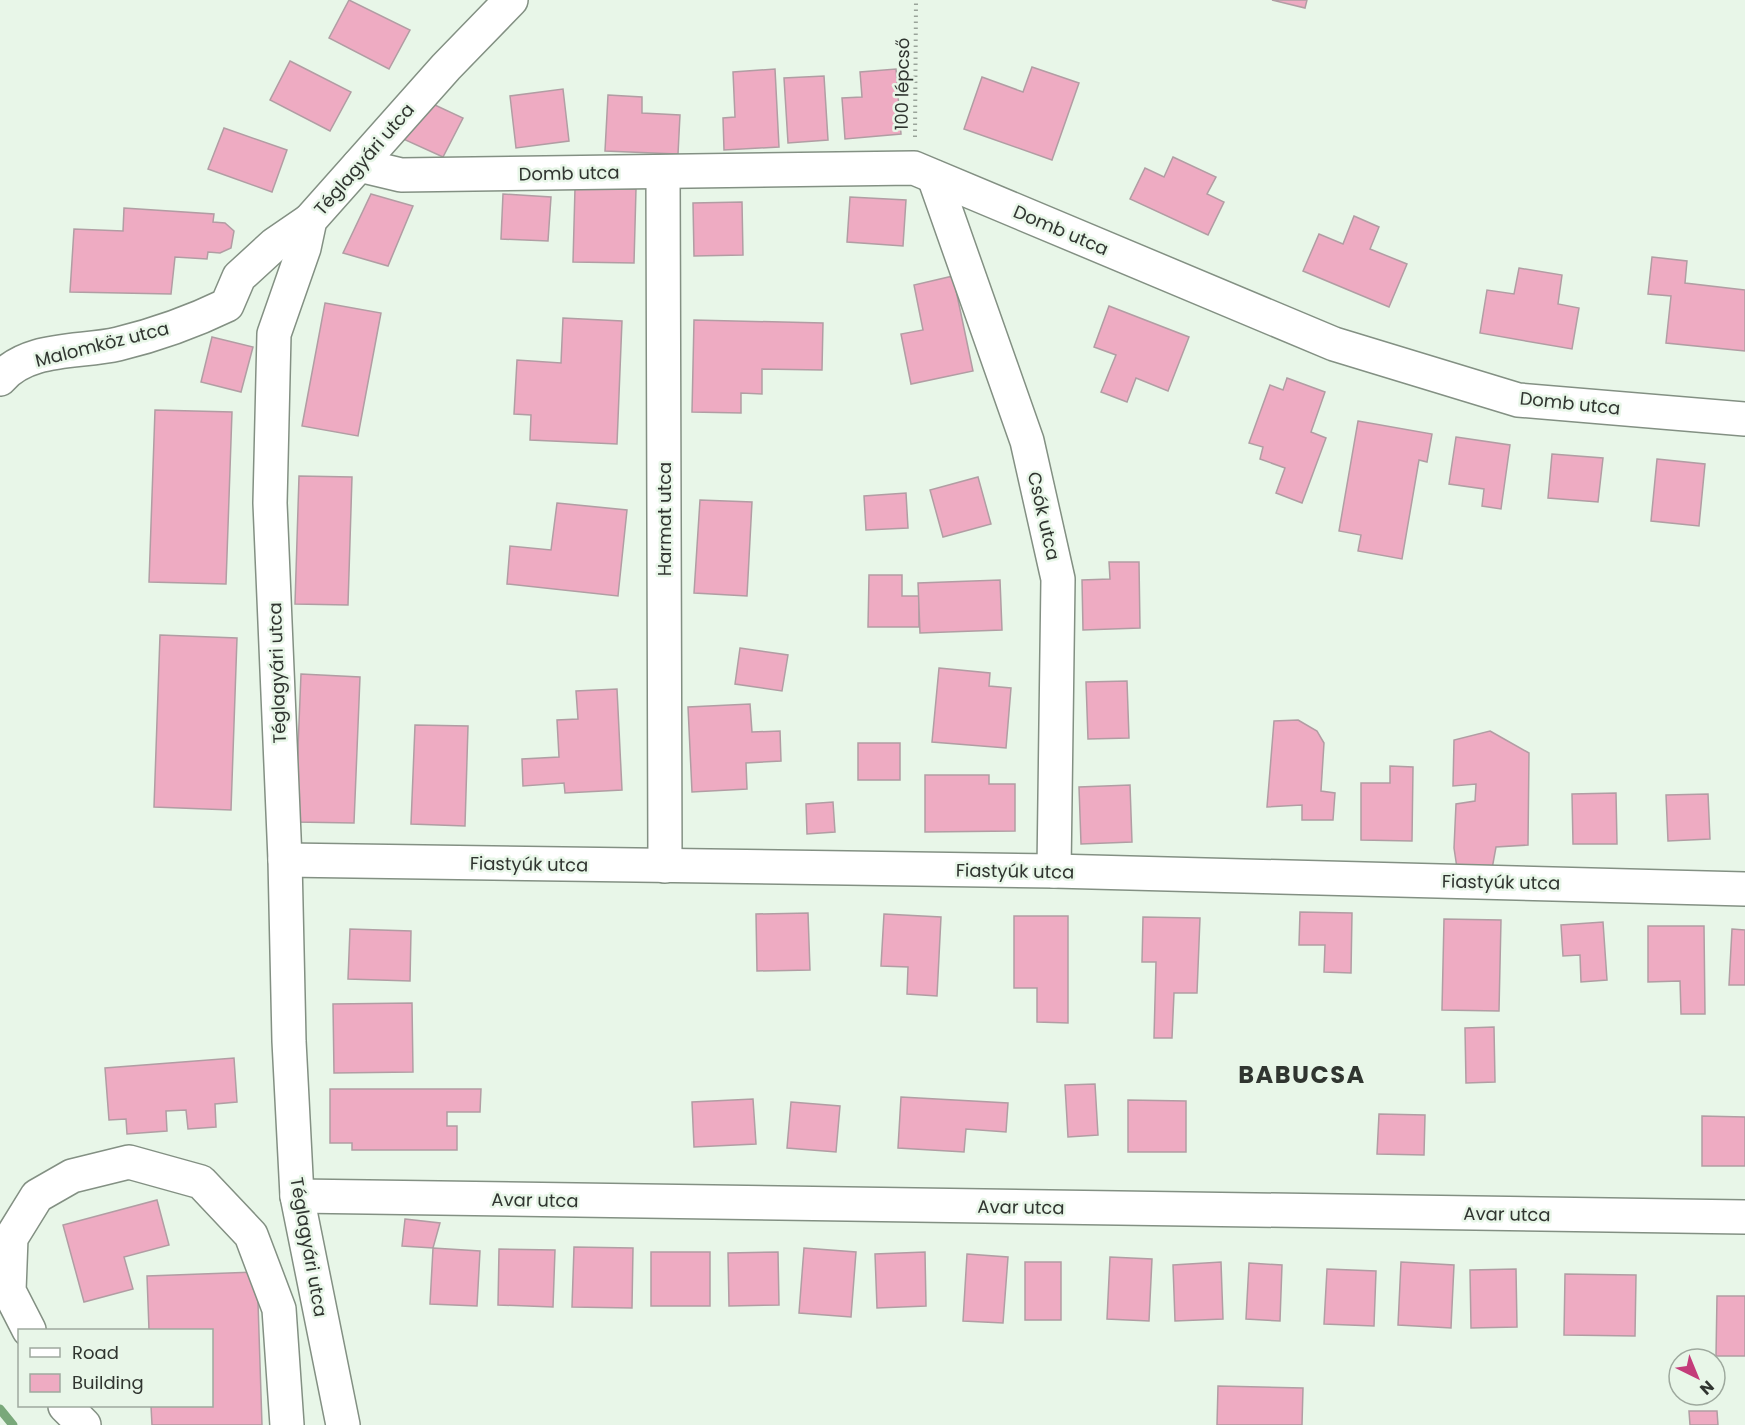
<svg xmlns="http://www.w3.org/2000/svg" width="1745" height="1425" font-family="Poppins,sans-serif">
  <rect width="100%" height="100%" fill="#e8f6e8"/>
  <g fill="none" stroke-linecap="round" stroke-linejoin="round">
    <polyline stroke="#79a87a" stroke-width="9" points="0,1409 13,1425"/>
  </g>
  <g fill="#eeabc2" stroke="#b19da3" stroke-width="1.5">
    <polygon points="349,0 410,30 389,69 329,38"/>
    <polygon points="1272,0 1307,0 1305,8"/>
    <polygon points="290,61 351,92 330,131 270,100"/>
    <polygon points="1032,67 1079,83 1052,160 964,129 982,77 1023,92"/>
    <polygon points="775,69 779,147 724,150 723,118 735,117 733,72"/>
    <polygon points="896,69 901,134 845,139 842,98 862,97 860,72"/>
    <polygon points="824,76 828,140 788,143 784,78"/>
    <polygon points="563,89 569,141 516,148 510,96"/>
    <polygon points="608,95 642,97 642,113 680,115 678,154 605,151"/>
    <polygon points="422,99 463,118 443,157 401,138"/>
    <polygon points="224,128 287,150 272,192 208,169"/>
    <polygon points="1173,157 1216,177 1207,194 1224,202 1208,235 1130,199 1145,168 1164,177"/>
    <polygon points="575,188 636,189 634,263 573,262"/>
    <polygon points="371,194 413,206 388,266 343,253"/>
    <polygon points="503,194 551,197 548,241 501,239"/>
    <polygon points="850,197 906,200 903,246 847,242"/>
    <polygon points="742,202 743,255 694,256 693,203"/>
    <polygon points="124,208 214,214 213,222 225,223 234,231 231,248 220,253 208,252 207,259 175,257 171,294 70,292 74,229 123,231"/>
    <polygon points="1354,216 1379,227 1370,249 1407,264 1389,307 1303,271 1319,234 1343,244"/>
    <polygon points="1652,257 1687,261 1685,283 1745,290 1745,351 1666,343 1671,296 1648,294"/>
    <polygon points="1519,268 1562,275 1558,304 1579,308 1572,349 1480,333 1487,290 1514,294"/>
    <polygon points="953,276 973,371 911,384 901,334 923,330 914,285"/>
    <polygon points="325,303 381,313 358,436 302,426"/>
    <polygon points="1109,306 1189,337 1168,391 1136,378 1127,402 1101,392 1116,355 1094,347"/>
    <polygon points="563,318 622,321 617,444 530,440 531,415 514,414 517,360 561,363"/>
    <polygon points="694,320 823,323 822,370 762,369 762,394 741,393 741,413 692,412"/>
    <polygon points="212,337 253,347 241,392 201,382"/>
    <polygon points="1287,378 1325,392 1311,432 1326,438 1302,503 1276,493 1285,468 1260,459 1263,447 1249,443 1270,385 1283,390"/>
    <polygon points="155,410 232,412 226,584 149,582"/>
    <polygon points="1358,421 1432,434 1427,462 1419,460 1402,559 1358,551 1361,535 1339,531"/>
    <polygon points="1456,437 1510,445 1501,509 1482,506 1484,489 1449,484"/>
    <polygon points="1552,454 1603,458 1598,502 1548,498"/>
    <polygon points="1657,459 1705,464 1699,526 1651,521"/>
    <polygon points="299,476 352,477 348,605 295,604"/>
    <polygon points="978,477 991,524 943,537 930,490"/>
    <polygon points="906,493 908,528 866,530 864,496"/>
    <polygon points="700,500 752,502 747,596 694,593"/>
    <polygon points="557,503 627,510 618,596 507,584 510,546 551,550"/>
    <polygon points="1109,562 1139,562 1140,628 1083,630 1082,580 1110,579"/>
    <polygon points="869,575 902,575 902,596 919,596 919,627 868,627"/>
    <polygon points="1000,580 1002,630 920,633 918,583"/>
    <polygon points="160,635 237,638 231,810 154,807"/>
    <polygon points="740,648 788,655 782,691 735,684"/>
    <polygon points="939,668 990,673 989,686 1011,688 1006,748 932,742"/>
    <polygon points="301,674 360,677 354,823 295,822"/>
    <polygon points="1127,681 1129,738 1088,739 1086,682"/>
    <polygon points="617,689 622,790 565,793 564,783 523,786 522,759 559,757 557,720 578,719 576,691"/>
    <polygon points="750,704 752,732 780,731 781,761 746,763 747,789 692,792 688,707"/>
    <polygon points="1298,720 1317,731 1324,743 1321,791 1335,793 1333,820 1302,820 1302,805 1267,807 1274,721"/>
    <polygon points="415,725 468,726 465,826 411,824"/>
    <polygon points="1490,731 1529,753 1528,845 1496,847 1492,869 1457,868 1454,848 1456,804 1475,801 1476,784 1453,786 1454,740"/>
    <rect x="858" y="743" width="42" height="37"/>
    <polygon points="1390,766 1413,767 1412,841 1361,840 1361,783 1390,783"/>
    <polygon points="925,775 989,775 989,784 1015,784 1015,831 925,832"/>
    <polygon points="1130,785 1132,842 1081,844 1079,787"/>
    <polygon points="1616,793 1617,844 1573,844 1572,794"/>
    <polygon points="1708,794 1710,839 1668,841 1666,795"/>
    <polygon points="833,802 835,832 807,834 806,804"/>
    <polygon points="1300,912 1352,913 1351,973 1324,972 1325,945 1299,945"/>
    <polygon points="808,913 810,970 757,971 756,914"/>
    <polygon points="884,914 941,917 937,996 907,994 908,967 881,966"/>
    <polygon points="1014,916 1068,916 1068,1023 1037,1022 1037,988 1014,988"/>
    <polygon points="1143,917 1200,918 1197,993 1174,993 1172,1038 1154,1038 1156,962 1142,962"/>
    <polygon points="1444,919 1501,920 1499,1011 1442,1010"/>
    <polygon points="1603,922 1607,980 1581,982 1580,955 1563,956 1561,925"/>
    <polygon points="1648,926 1704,926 1705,1014 1681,1014 1680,981 1648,982"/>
    <polygon points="350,929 411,931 410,981 348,979"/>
    <polygon points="1732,929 1745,930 1745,985 1729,985"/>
    <polygon points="412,1003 413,1072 334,1073 333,1004"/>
    <polygon points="1494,1027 1495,1082 1466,1083 1465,1028"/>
    <polygon points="234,1058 237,1102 215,1104 216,1127 188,1129 186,1110 166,1111 167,1131 127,1134 126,1119 109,1120 105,1068"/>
    <polygon points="1095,1084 1098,1135 1068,1137 1065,1085"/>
    <polygon points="330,1089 481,1089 480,1112 447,1112 447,1126 457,1126 457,1150 352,1150 352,1143 330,1143"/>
    <polygon points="901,1097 1008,1103 1006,1132 966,1129 964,1152 898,1148"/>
    <polygon points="753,1099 756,1144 694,1147 692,1102"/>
    <polygon points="1128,1100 1186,1101 1186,1152 1128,1152"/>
    <polygon points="791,1102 840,1106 836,1152 787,1148"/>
    <polygon points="1379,1114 1425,1115 1424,1155 1377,1154"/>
    <polygon points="1702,1116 1745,1117 1745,1166 1702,1166"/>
    <polygon points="157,1200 169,1245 124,1257 133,1289 84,1302 63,1225"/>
    <polygon points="405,1219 440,1223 433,1248 402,1246"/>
    <polygon points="574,1247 633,1248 632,1308 572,1307"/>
    <polygon points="433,1248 480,1251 477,1306 430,1304"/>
    <polygon points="804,1248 856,1252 851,1317 799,1313"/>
    <polygon points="499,1249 555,1250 553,1307 498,1305"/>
    <rect x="651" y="1252" width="59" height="54"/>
    <polygon points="778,1252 779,1305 729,1306 728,1253"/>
    <polygon points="925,1252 926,1306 877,1308 875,1254"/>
    <polygon points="967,1254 1008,1257 1003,1323 963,1321"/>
    <polygon points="1110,1257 1152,1259 1149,1321 1107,1319"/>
    <rect x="1025" y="1262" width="36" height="58"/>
    <polygon points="1221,1262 1223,1319 1175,1321 1173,1265"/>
    <polygon points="1401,1262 1454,1265 1451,1328 1398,1325"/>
    <polygon points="1249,1263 1282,1265 1280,1321 1246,1319"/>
    <polygon points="1327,1269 1376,1271 1374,1326 1324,1324"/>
    <polygon points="1516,1269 1517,1327 1471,1328 1470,1270"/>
    <polygon points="257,1272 262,1425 152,1425 151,1406 212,1406 212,1330 149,1330 147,1276"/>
    <polygon points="1565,1274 1636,1275 1635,1336 1564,1335"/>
    <polygon points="1717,1296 1745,1296 1745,1356 1716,1356"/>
    <polygon points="1218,1386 1303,1388 1302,1425 1217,1425"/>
    <polygon points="1689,1411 1717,1411 1718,1425 1690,1425"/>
  </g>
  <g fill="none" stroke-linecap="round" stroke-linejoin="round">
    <defs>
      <g id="minor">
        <polyline points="359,165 401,175 914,168 1334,344 1518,400 1745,419"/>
        <polyline points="663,172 665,866"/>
        <polyline points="934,177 1027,441 1058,579 1054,871"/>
        <path d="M0,379C28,346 80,353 118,344C155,335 192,322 227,305L239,277L275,244L310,220"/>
        <polyline points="285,860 1054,871 1745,889"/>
        <polyline points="297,1196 1745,1217"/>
        <polyline points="29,1330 9,1291 11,1238 37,1196 72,1176 129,1162 201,1182 251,1235 279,1309 287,1425"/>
        <polyline points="65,1406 84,1425"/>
        <polyline points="343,1425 297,1196 289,1041 285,860 270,503 274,334 304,248 310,220 446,67 511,0"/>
      </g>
    </defs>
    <use href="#minor" stroke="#839083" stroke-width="36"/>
    <polyline stroke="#99a399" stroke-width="4" stroke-dasharray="1.5 4.5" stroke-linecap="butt" points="915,137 916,0"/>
    <use href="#minor" stroke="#fff" stroke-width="33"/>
  </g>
  <g text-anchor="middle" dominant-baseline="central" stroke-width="5" stroke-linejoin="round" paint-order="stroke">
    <g font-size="18" fill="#303530" stroke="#e8f6e8">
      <text transform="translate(902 84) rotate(-89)">100 lépcső</text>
      <text transform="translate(364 159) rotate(-49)">Téglagyári utca</text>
      <text transform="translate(569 173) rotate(-1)">Domb utca</text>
      <text transform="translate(1061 230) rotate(23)">Domb utca</text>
      <text transform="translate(102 344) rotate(-14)">Malomköz utca</text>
      <text transform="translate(1570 403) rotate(6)">Domb utca</text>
      <text transform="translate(1044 516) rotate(77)">Csók utca</text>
      <text transform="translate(664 519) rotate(-90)">Harmat utca</text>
      <text transform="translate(277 673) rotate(-92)">Téglagyári utca</text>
      <text transform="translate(529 864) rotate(1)">Fiastyúk utca</text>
      <text transform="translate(1015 871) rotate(1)">Fiastyúk utca</text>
      <text transform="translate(1501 882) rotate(1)">Fiastyúk utca</text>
      <text transform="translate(535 1200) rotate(1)">Avar utca</text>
      <text transform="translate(1021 1207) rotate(1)">Avar utca</text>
      <text transform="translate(1507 1214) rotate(1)">Avar utca</text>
      <text transform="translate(309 1247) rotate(80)">Téglagyári utca</text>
    </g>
    <g font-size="24" font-weight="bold" letter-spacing="1.5" fill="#303530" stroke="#e8f6e8">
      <text x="1302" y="1074">BABUCSA</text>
    </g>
  </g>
  <rect x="18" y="1329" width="195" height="78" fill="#e8f6e8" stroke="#9ea99e" stroke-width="1.5"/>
  <rect x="30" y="1348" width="30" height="9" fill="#ffffff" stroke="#9ea99e" stroke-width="1.5"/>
  <text x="72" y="1359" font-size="18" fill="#303530">Road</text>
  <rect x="30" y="1374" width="30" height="18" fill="#eeabc2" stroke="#9ea99e" stroke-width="1.5"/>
  <text x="72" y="1389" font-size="18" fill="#303530">Building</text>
  <g transform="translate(1697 1377) rotate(137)"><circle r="28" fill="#e8f6e8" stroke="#9ea99e" stroke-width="1.5"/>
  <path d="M0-4.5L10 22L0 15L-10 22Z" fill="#c43c7a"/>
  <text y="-9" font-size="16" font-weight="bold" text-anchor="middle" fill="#303530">N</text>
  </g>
</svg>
